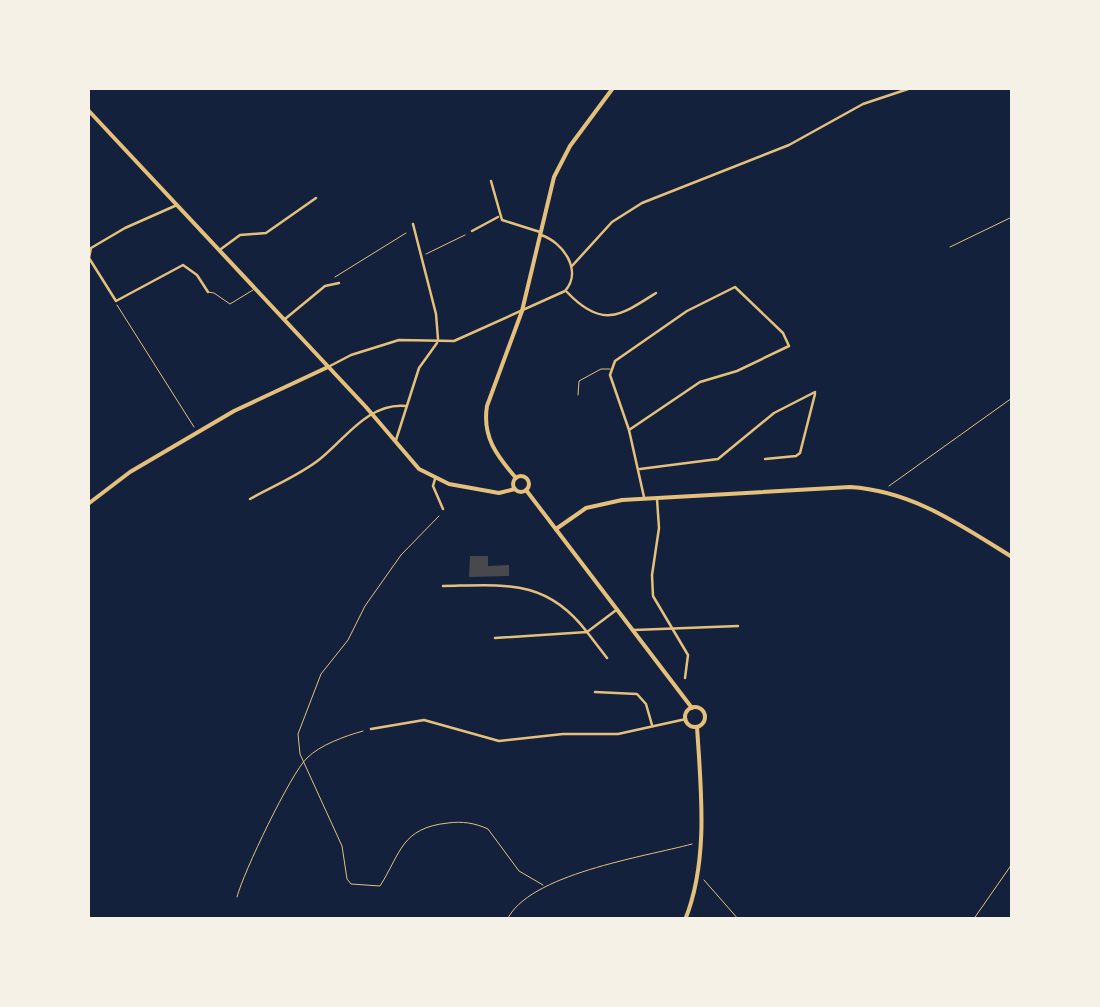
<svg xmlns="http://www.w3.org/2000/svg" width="1100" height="1007" font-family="'Source Serif 4',serif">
  <rect width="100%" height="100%" fill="#14213d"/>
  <polygon fill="#48494c" points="470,556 488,556 488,566 509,565 509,576 469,577"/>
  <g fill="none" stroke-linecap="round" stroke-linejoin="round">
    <g stroke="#e5c07b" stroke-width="1">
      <polyline points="950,247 1012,217"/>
      <polyline points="426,254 465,235"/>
      <polyline points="335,277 406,233"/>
      <polyline points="117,305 194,427"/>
      <polyline points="889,486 1012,398"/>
      <path d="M439,516L401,555L365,606L348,640L321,674L298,734L300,754L342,846L347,879L351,884L380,886C401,853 401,828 448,823C462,821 475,823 488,829L519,871L543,885"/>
      <polyline points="704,880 739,920"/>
      <path d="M237,897C243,873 291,773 307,758C320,745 345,736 363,731"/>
      <path d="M507,920C528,874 644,857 692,844"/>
      <polyline points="973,920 1012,864"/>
    </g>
    <g stroke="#e5c07b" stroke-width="1">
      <polyline points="208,292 214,293 230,304 253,290"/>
      <polyline points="578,395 579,381 601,369 610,369"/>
    </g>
    <g stroke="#e5c07b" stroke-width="2.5">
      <polyline points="491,181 502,220 540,232"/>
      <polyline points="177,205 125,228 91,248 89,258 116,301 183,265 197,275 208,292"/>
      <polyline points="413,224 436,314 438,339"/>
      <polyline points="472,231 498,217"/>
      <polyline points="221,249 240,235 266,233 316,198"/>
      <polyline points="572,266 612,222 642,203 789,145 863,104 911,88"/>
      <path d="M567,292C602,329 620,316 656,293"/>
      <polyline points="285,319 325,286 339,283"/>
      <path d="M330,366L351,355L399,340L454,341L565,291C583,271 563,242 541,235"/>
      <polyline points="629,430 700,382 737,371 789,346 783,333 735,287 687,311 615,361 610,375 629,430 644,497"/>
      <polyline points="396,440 419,368 437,343"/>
      <polyline points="765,459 796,456 800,453 815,394"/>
      <polyline points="640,469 718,459 774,413 815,392"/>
      <polyline points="435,479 433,486 443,509"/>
      <path d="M250,499C273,486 300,475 320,459C345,439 369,402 406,406"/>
      <polyline points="657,499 659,528 652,575 653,596 688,655 685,678"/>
      <path d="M443,586C504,585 546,578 587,632L615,611"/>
      <polyline points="634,630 738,626"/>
      <polyline points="495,638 587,632 607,658"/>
      <polyline points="595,692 637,694 646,704 652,725"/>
      <polyline points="371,729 424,720 499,741 563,734 618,734 686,719"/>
    </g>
    <polyline stroke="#e5c07b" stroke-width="4" points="88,504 130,472 234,411 328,367"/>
    <g stroke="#e5c07b" stroke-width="4">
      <polyline points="88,110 366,407 419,469 449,484 499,493 515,489"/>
      <circle cx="521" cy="484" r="8"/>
      <path d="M516,478C497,456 482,437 487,406L522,311L554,177L570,146L613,88"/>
      <polyline points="526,490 692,708"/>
      <path d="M556,529L586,508L622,500L850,487C913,491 960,525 1012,557"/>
      <circle cx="695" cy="717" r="10"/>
      <path d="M685,920C709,861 701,789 697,727"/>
    </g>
  </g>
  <rect width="1100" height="1007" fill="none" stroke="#f6f1e7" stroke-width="180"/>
</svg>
